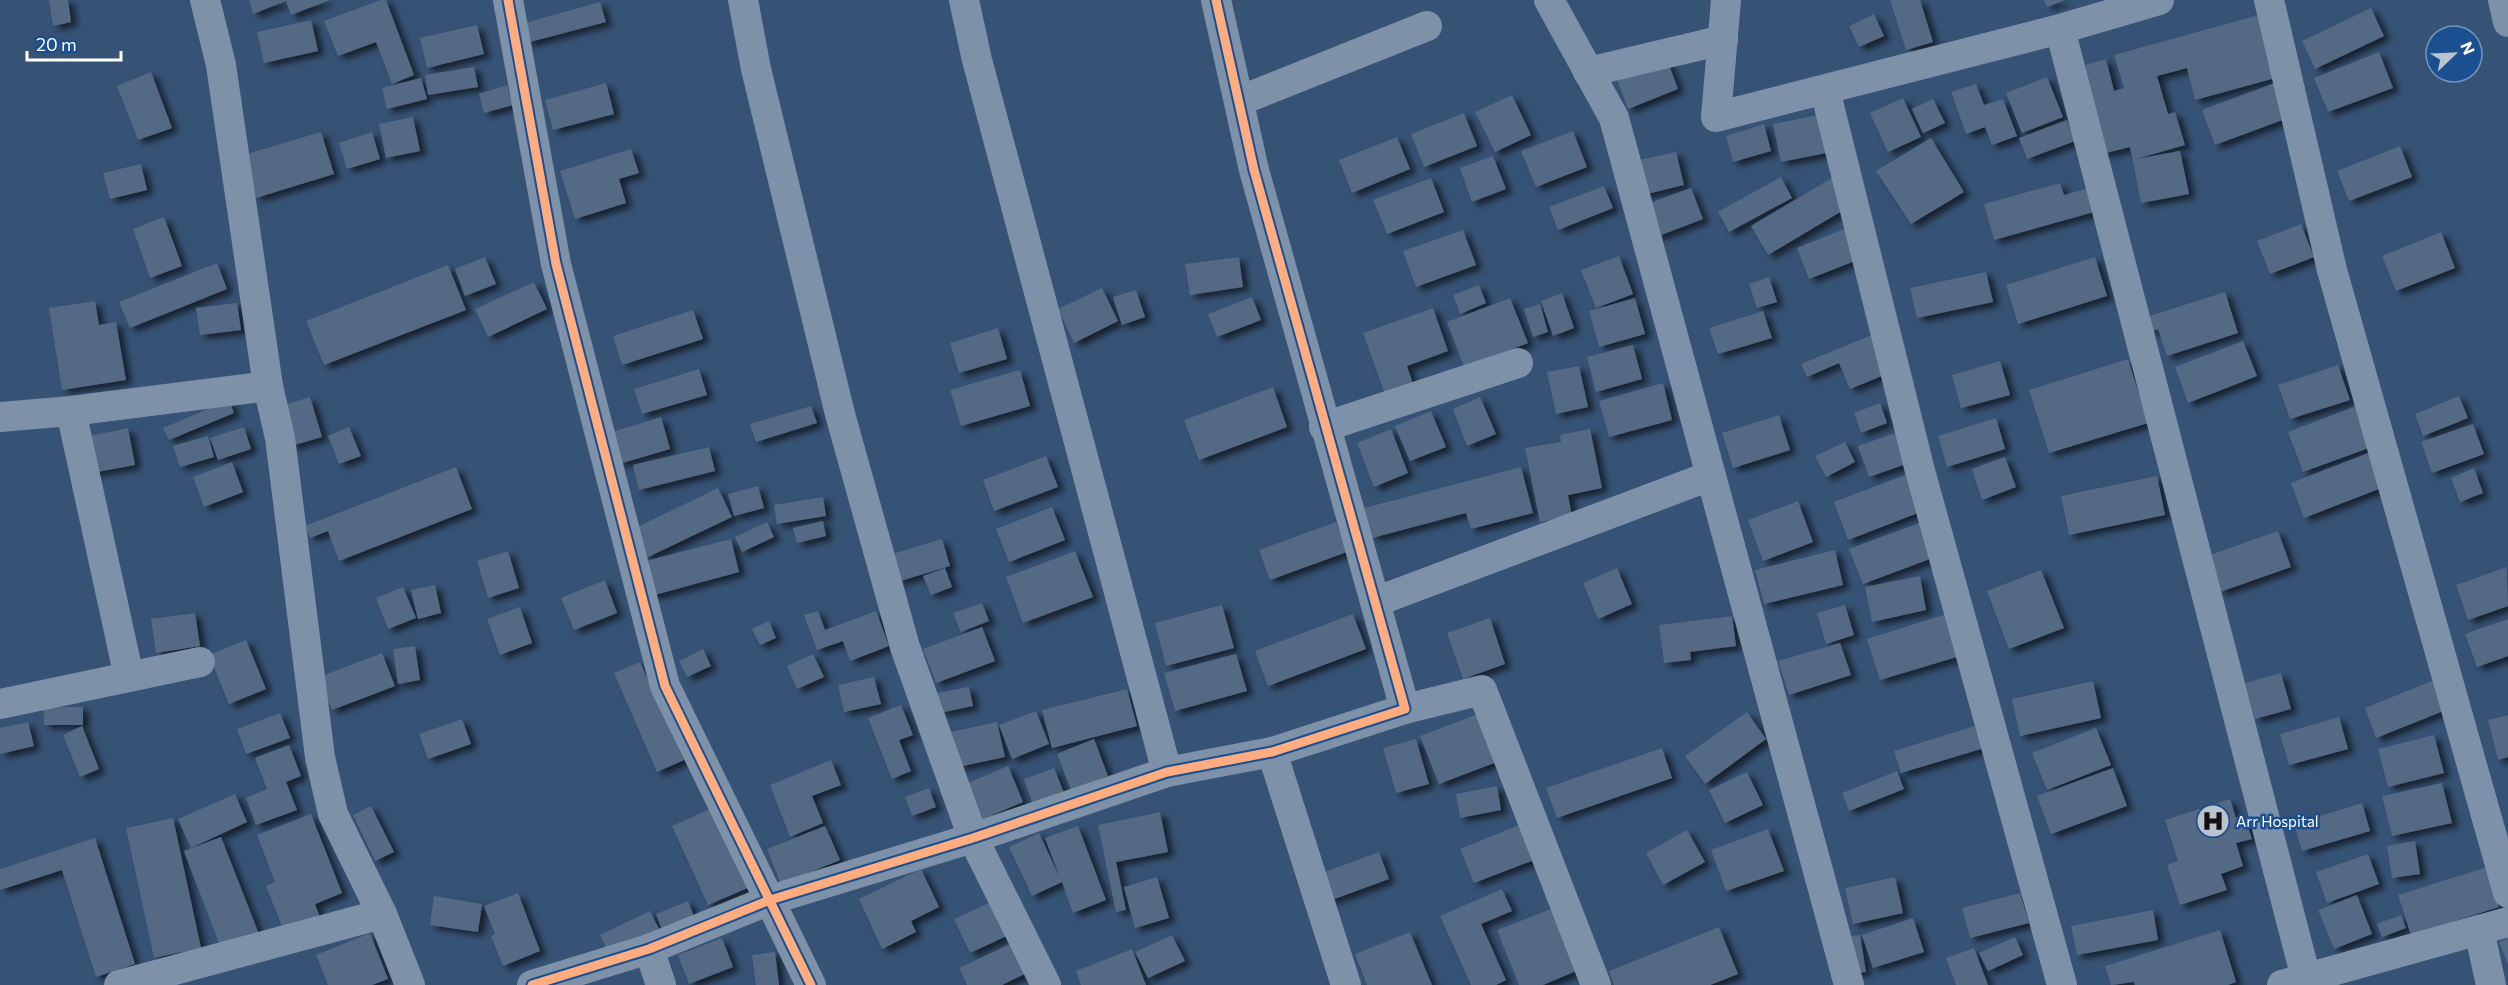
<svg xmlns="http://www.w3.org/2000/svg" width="2508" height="985" font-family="Commissioner,sans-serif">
  <defs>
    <filter id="shadow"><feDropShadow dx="6" dy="4" stdDeviation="3" flood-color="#0009"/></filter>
  </defs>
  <rect width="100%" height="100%" fill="#365274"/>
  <g fill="#526984" filter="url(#shadow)">
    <polygon points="49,0 68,0 71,22 53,26"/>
    <polygon points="249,0 330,0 291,15 286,1 253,14"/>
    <polygon points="381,0 386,0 414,75 392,84 376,42 338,56 324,21"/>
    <polygon points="1890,0 1920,0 1933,42 1906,50"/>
    <polygon points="2044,0 2065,0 2047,7"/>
    <polygon points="600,2 606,22 526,43 521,24"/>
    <polygon points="2371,8 2384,36 2315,69 2302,41"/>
    <polygon points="1874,14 1884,36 1859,47 1849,26"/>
    <polygon points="2262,14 2279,77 2195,100 2187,68 2157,76 2168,114 2175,112 2185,145 2136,159 2180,151 2189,194 2141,203 2130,147 2102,154 2078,67 2106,59 2114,91 2124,88 2114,55"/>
    <polygon points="311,20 318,51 264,63 257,32"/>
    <polygon points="477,25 484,54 427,68 420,38"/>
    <polygon points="2379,52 2393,88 2328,112 2314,78"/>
    <polygon points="1666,57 1678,89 1628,109 1616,77"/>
    <polygon points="474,67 478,87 428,95 425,75"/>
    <polygon points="151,72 172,128 138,140 117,86"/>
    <polygon points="2047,77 2063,117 2022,133 2006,93"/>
    <polygon points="421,78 427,99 387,109 382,88"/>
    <polygon points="606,83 614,114 553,130 545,100"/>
    <polygon points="2275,83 2288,118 2215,145 2202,110"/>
    <polygon points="1976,84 1984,105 2003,99 2017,136 1992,145 1985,127 1966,134 1951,92"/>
    <polygon points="507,85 513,105 484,113 479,94"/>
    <polygon points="1512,95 1531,135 1495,152 1475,112"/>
    <polygon points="1903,98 1921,137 1888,152 1870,113"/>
    <polygon points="1933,99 1945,123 1923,133 1912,109"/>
    <polygon points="1464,113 1477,146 1424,167 1411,134"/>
    <polygon points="1823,114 1831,152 1781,162 1773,124"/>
    <polygon points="413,117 420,151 386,158 379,124"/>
    <polygon points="2067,120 2075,141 2027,159 2019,138"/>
    <polygon points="1764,124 1771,151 1733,162 1726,136"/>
    <polygon points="1573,131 1587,167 1536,187 1521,151"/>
    <polygon points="321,132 334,174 256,198 243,155"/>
    <polygon points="372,132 380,159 347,169 339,143"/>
    <polygon points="1397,137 1410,169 1352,193 1339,160"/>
    <polygon points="1931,138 1964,192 1911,224 1876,171"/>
    <polygon points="2400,146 2412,177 2349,201 2337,171"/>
    <polygon points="631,149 639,173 619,179 626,203 575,219 560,171"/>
    <polygon points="1676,152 1684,185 1643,195 1635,161"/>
    <polygon points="1493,156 1506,189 1472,202 1460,168"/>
    <polygon points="141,164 147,190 110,199 103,173"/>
    <polygon points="1835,176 1852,205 1768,255 1751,226"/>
    <polygon points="1781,177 1792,198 1729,232 1718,212"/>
    <polygon points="1431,178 1444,212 1387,234 1373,200"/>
    <polygon points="2060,183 2064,195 2088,188 2094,212 1994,240 1984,204"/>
    <polygon points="1604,186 1613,208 1558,230 1549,207"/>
    <polygon points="1691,188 1703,219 1656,237 1644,205"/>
    <polygon points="164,217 182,266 150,278 133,229"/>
    <polygon points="2301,224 2314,257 2270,274 2257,241"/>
    <polygon points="1852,226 1865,257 1809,279 1797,248"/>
    <polygon points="1463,230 1476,265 1416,287 1403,251"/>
    <polygon points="2441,232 2455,268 2396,291 2382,256"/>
    <polygon points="1619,256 1633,294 1596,308 1581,270"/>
    <polygon points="485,257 496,284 465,296 455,269"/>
    <polygon points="1239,257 1243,287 1190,295 1185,264"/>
    <polygon points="2095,257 2107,296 2018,324 2006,285"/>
    <polygon points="217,263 227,289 130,328 119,302"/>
    <polygon points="448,265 466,310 324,365 306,321"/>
    <polygon points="1986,272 1993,302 1917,318 1910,288"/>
    <polygon points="1769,277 1777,302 1757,308 1749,284"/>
    <polygon points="534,282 547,309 488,337 475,309"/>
    <polygon points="1479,285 1486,303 1460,314 1453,295"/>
    <polygon points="1102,288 1118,321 1074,343 1058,309"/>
    <polygon points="1136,290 1145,317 1122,325 1113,297"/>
    <polygon points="2225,292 2238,333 2167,356 2158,329 2151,332 2146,317"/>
    <polygon points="1562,293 1574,328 1553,336 1541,301"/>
    <polygon points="1252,297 1261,320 1217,337 1208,314"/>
    <polygon points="1510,298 1528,343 1464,367 1447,322"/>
    <polygon points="1635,298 1645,334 1599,347 1589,311"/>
    <polygon points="95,301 99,325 116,322 126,380 62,390 49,308"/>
    <polygon points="237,303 241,330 200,335 196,308"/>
    <polygon points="1540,304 1548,332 1533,337 1524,309"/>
    <polygon points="1433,308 1448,351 1407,366 1413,384 1385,394 1363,333"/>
    <polygon points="693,310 703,339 622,365 613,336"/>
    <polygon points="1763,311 1772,338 1718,354 1709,328"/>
    <polygon points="998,328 1007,359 959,373 950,343"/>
    <polygon points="1874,334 1889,373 1850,389 1839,363 1807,377 1801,364"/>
    <polygon points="2243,341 2257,376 2188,403 2175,367"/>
    <polygon points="1633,345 1642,379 1596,392 1587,357"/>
    <polygon points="2128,359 2148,423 2049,453 2029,390"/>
    <polygon points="2000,361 2010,395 1961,408 1952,375"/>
    <polygon points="2338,365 2350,400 2290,419 2278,385"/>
    <polygon points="1579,366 1588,407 1556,414 1547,372"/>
    <polygon points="699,369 707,395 642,414 634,389"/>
    <polygon points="1020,370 1030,406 961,426 950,390"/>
    <polygon points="1663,383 1672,420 1609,437 1599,401"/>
    <polygon points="1273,387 1287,427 1199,460 1184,420"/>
    <polygon points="2459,396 2468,418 2423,436 2415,414"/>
    <polygon points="310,397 322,437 291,446 280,406"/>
    <polygon points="1480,397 1496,434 1467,446 1453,409"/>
    <polygon points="229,400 234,413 169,440 163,428"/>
    <polygon points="1880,403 1887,423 1861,433 1854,413"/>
    <polygon points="2362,404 2377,445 2303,472 2288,432"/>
    <polygon points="811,406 817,423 756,442 750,424"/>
    <polygon points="1431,411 1446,447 1410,461 1395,426"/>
    <polygon points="1779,415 1790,450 1733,468 1722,433"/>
    <polygon points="661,417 670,449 619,464 609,433"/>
    <polygon points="1996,418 2005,449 1947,467 1938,436"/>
    <polygon points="2473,424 2484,454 2432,473 2421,442"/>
    <polygon points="244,427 251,449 218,460 210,438"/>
    <polygon points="349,427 361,456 339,464 328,436"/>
    <polygon points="128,428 135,465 86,474 80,438"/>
    <polygon points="1391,429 1408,473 1374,487 1357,443"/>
    <polygon points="1590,429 1602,488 1568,495 1572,516 1540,522 1525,448 1561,442 1560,435"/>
    <polygon points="1898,432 1909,463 1869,477 1858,446"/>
    <polygon points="208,436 214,457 180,467 173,446"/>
    <polygon points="1845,442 1855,462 1826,477 1815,456"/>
    <polygon points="709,447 715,471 639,490 633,465"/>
    <polygon points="2376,450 2389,485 2304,518 2291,483"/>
    <polygon points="1046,456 1058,487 994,511 983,480"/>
    <polygon points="2005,457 2016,487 1982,500 1972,469"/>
    <polygon points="232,462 243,492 204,507 193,477"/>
    <polygon points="456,467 472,509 339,561 328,531 310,538 305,526"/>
    <polygon points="1521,467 1533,513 1471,529 1466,513 1372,538 1364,508"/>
    <polygon points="2474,468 2483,493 2460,502 2451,478"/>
    <polygon points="1908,474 1923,511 1848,540 1834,502"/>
    <polygon points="2157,476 2165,515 2069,535 2061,496"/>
    <polygon points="758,486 764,508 734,516 728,494"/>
    <polygon points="718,488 732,517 646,558 633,529"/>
    <polygon points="823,497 826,516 777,524 774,505"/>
    <polygon points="1798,501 1813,542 1763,561 1748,520"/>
    <polygon points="1052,507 1065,540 1009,562 996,529"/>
    <polygon points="823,521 826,536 797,543 793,528"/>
    <polygon points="1925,521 1938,556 1863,584 1849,549"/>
    <polygon points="767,522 774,537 742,552 735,537"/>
    <polygon points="1336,522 1347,552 1270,580 1259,550"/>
    <polygon points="2278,531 2291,567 2220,592 2207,556"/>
    <polygon points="731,539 739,572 651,596 642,562"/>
    <polygon points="942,539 950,566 897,582 889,555"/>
    <polygon points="1835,550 1843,585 1764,604 1755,570"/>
    <polygon points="508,551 519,588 488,598 477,561"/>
    <polygon points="1075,551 1093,597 1023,623 1006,577"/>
    <polygon points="2507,567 2508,606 2468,620 2456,585"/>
    <polygon points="945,568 952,587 931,595 923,576"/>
    <polygon points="1617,568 1632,604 1598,619 1583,583"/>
    <polygon points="2041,570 2064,628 2009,649 1987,591"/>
    <polygon points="1920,576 1926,610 1872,622 1865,587"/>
    <polygon points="605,580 617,613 574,630 561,598"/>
    <polygon points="435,585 441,613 418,619 411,590"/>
    <polygon points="403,587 416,618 388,629 376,598"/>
    <polygon points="982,603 989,621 961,632 953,613"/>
    <polygon points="1222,605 1234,648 1166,666 1155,623"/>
    <polygon points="1845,605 1854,635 1826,644 1817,613"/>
    <polygon points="520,607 532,643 500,655 487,619"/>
    <polygon points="818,611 825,630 876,611 889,646 850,661 843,641 817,650 804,615"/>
    <polygon points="1953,612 1967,654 1880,680 1867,639"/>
    <polygon points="195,613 200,646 156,653 151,619"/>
    <polygon points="1353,614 1366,649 1268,686 1255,651"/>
    <polygon points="1732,616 1736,646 1690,652 1691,660 1664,663 1659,625"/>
    <polygon points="1490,618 1505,664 1463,679 1447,633"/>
    <polygon points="2508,619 2508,656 2477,667 2465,634"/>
    <polygon points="769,621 776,638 760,645 752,629"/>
    <polygon points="982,627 995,661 936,683 923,649"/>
    <polygon points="246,640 266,689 229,704 209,655"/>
    <polygon points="1840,643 1851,675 1789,695 1778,661"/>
    <polygon points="415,646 420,680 398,684 393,649"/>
    <polygon points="703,649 711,666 687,677 679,661"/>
    <polygon points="382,653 395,686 332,710 319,677"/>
    <polygon points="813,654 824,677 797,689 787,666"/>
    <polygon points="1236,654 1247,691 1175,711 1164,673"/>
    <polygon points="640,662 684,760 657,772 614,673"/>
    <polygon points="2281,673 2291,709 2255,719 2245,683"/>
    <polygon points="874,677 881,704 844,712 838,685"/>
    <polygon points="2434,680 2446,710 2376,738 2365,708"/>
    <polygon points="2093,681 2101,718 2020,736 2012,699"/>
    <polygon points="969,687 973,706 940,713 937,693"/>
    <polygon points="1127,689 1137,726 1052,748 1042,710"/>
    <polygon points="901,705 913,735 899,740 911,771 892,779 868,718"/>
    <rect x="44" y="707" width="39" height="18"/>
    <polygon points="1036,711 1049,744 1012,759 999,725"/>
    <polygon points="1483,712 1502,760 1439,784 1420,736"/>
    <polygon points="1747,712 1766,739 1705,784 1685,756"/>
    <polygon points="280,713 290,738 246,754 237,729"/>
    <polygon points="2508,715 2508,757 2498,760 2488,720"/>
    <polygon points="2339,717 2348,749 2289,765 2280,734"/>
    <polygon points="462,719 471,744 428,759 419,734"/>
    <polygon points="28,722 34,746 0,754 0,728"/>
    <polygon points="997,722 1005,757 958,767 950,732"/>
    <polygon points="1984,723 1991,746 1901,773 1894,751"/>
    <polygon points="82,726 99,769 80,777 63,735"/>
    <polygon points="2096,728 2111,765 2047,790 2032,753"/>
    <polygon points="2434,735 2444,773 2388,787 2378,749"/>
    <polygon points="1094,739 1108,776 1071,790 1057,754"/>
    <polygon points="1416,739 1429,784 1396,793 1383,748"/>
    <polygon points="289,745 301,776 286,782 297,810 256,825 246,798 267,789 255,758"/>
    <polygon points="1662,748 1672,778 1557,818 1546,788"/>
    <polygon points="831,760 841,785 812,796 823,823 790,837 770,785"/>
    <polygon points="1008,766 1023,802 973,823 958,787"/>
    <polygon points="1054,768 1066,798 1035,810 1024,779"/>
    <polygon points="2113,768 2127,806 2051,834 2037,796"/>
    <polygon points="1897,771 1904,789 1849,811 1842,793"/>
    <polygon points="1747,772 1763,805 1725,823 1709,790"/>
    <polygon points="2442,783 2452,823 2392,836 2382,796"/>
    <polygon points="1497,786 1501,810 1460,818 1456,794"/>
    <polygon points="929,788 936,807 912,816 905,797"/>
    <polygon points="235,794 247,822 191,848 178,819"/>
    <polygon points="2230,799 2236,818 2244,816 2252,839 2236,843 2243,866 2221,874 2227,890 2180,905 2167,865 2178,861 2165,820"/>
    <polygon points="2362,803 2370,831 2302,851 2294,824"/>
    <polygon points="371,806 394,852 375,861 353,815"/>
    <polygon points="714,807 750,887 708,905 672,826"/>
    <polygon points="1160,812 1168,852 1116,862 1126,910 1116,912 1098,825"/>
    <polygon points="311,814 342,893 315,904 321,920 285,934 266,886 275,882 257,835"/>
    <polygon points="173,818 201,948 154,958 126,828"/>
    <polygon points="1519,825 1534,860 1474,883 1460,849"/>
    <polygon points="825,826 840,860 781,884 767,849"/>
    <polygon points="1078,826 1106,900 1073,913 1062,882 1032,896 1009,847 1039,833 1060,878 1045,838"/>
    <polygon points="1768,829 1784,871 1726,891 1711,850"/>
    <polygon points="1687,830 1705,862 1663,885 1646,853"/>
    <polygon points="221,837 259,934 221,949 184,851"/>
    <polygon points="95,838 135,964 96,977 62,870 0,890 0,869"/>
    <polygon points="2415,841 2420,874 2392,878 2387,846"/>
    <polygon points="1379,852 1389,879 1329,901 1319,874"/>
    <polygon points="2368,854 2379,884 2327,903 2316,872"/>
    <polygon points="2487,867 2499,907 2411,935 2398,895"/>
    <polygon points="921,869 939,907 911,921 916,932 882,949 859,899"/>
    <polygon points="1157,877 1169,918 1135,928 1124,887"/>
    <polygon points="1895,877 1903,913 1853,924 1845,888"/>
    <polygon points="1502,889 1512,911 1481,924 1506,980 1496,985 1471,985 1440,916"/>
    <polygon points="518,893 540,951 503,966 491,936 495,934 484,906"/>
    <polygon points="2020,893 2029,923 1970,938 1962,908"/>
    <polygon points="2357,895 2372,934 2334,949 2318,910"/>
    <polygon points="434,896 482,904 478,932 430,925"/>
    <polygon points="996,900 1011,934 970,953 954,919"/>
    <polygon points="688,901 695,919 663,932 656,914"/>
    <polygon points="1556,907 1581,969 1543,985 1519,985 1497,930"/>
    <polygon points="2153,910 2158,940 2077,955 2071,926"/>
    <polygon points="650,911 659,929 608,952 600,935"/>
    <polygon points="2401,915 2406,928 2382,937 2377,924"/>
    <polygon points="1913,918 1924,952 1873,968 1862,935"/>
    <polygon points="1719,927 1738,974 1710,985 1614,985 1609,971"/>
    <polygon points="2220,930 2236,982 2228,985 2135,985 2134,982 2111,985 2105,966"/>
    <polygon points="1410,932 1432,985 1367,985 1355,954"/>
    <polygon points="370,933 388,979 372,985 328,985 316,955"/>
    <polygon points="1172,935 1185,961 1148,978 1135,952"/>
    <polygon points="1860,935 1866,972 1848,974 1842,937"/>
    <polygon points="2015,937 2023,955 1988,971 1979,953"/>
    <polygon points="722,938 733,967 689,984 678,955"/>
    <polygon points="2508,938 2508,965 2499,942"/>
    <polygon points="1017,941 1031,971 1002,985 967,985 959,968"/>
    <polygon points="1974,948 1988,985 1956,985 1946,958"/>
    <polygon points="1132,949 1146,985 1081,985 1076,971"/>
    <polygon points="775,952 779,985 756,985 752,955"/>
  </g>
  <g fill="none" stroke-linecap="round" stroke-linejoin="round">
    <g stroke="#7d92a8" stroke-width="30">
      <polyline points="205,0 221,65 268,386 280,438 320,757 333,814 382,914 410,985"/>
      <polyline points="508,0 556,264 665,686 811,985"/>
      <polyline points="743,0 756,69 840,414 905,647 973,838 1046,985"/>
      <polyline points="964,0 977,60 1167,772"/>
      <polyline points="1549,0 1614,118 1849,985"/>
      <polyline points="1726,0 1716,117 2060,29 2159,0"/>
      <polyline points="2269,0 2332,270 2508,893"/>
      <polyline points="2503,0 2508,22"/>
      <polyline points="2060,29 2306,978"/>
      <polyline points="1588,72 1723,40"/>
      <polyline points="1825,90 1919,467 2062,985"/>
      <polyline points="1239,101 1427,26"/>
      <polyline points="71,411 129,677"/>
      <polyline points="0,417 71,411 268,386"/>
      <polyline points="1324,427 1518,363"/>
      <polyline points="1375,602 1710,476"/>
      <polyline points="0,704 200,662"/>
      <polyline points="1405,709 1482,690 1596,985"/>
      <polyline points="1272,752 1346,985"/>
      <polyline points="649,949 661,985"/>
      <polyline points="119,985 382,914"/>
      <polyline points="532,985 649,949 770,900 973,838 1167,772 1272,752 1405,709 1254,170 1216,0"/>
      <polyline points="2282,985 2479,930"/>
      <polyline points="2491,985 2479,930 2508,922"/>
    </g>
    <defs>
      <g id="cycleway">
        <polyline points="508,0 556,264 665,686 811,985"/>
        <polyline points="532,985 649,949 770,900 973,838 1167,772 1272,752 1405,709 1254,170 1216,0"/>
      </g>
    </defs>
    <use href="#cycleway" stroke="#1b4f8f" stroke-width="13"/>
    <use href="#cycleway" stroke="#ffac80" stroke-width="9"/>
  </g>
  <defs>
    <symbol id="hospital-disc" viewBox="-11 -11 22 22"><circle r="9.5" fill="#b9c2ce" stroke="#1b4f8f"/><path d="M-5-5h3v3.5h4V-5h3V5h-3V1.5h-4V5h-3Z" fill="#111"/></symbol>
  </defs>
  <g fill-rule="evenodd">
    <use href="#hospital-disc" x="2194" y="802" width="38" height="38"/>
  </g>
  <g text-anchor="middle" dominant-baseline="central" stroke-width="5" stroke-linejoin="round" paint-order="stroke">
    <g font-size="15" fill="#fff" stroke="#1b4f8f" text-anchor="start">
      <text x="2236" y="821">Arr Hospital</text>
    </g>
  </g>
  <g transform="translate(2454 54) rotate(67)"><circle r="28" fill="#1b4f8f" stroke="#7695bc" stroke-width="1.5"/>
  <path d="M0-4.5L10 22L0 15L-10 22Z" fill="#b9c2ce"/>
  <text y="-9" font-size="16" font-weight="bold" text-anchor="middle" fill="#ffffff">N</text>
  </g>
  <path d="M27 51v9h94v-9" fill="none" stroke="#ffffff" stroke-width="3"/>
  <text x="36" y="51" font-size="18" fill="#ffffff" stroke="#1b4f8f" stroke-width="4.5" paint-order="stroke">20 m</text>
</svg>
